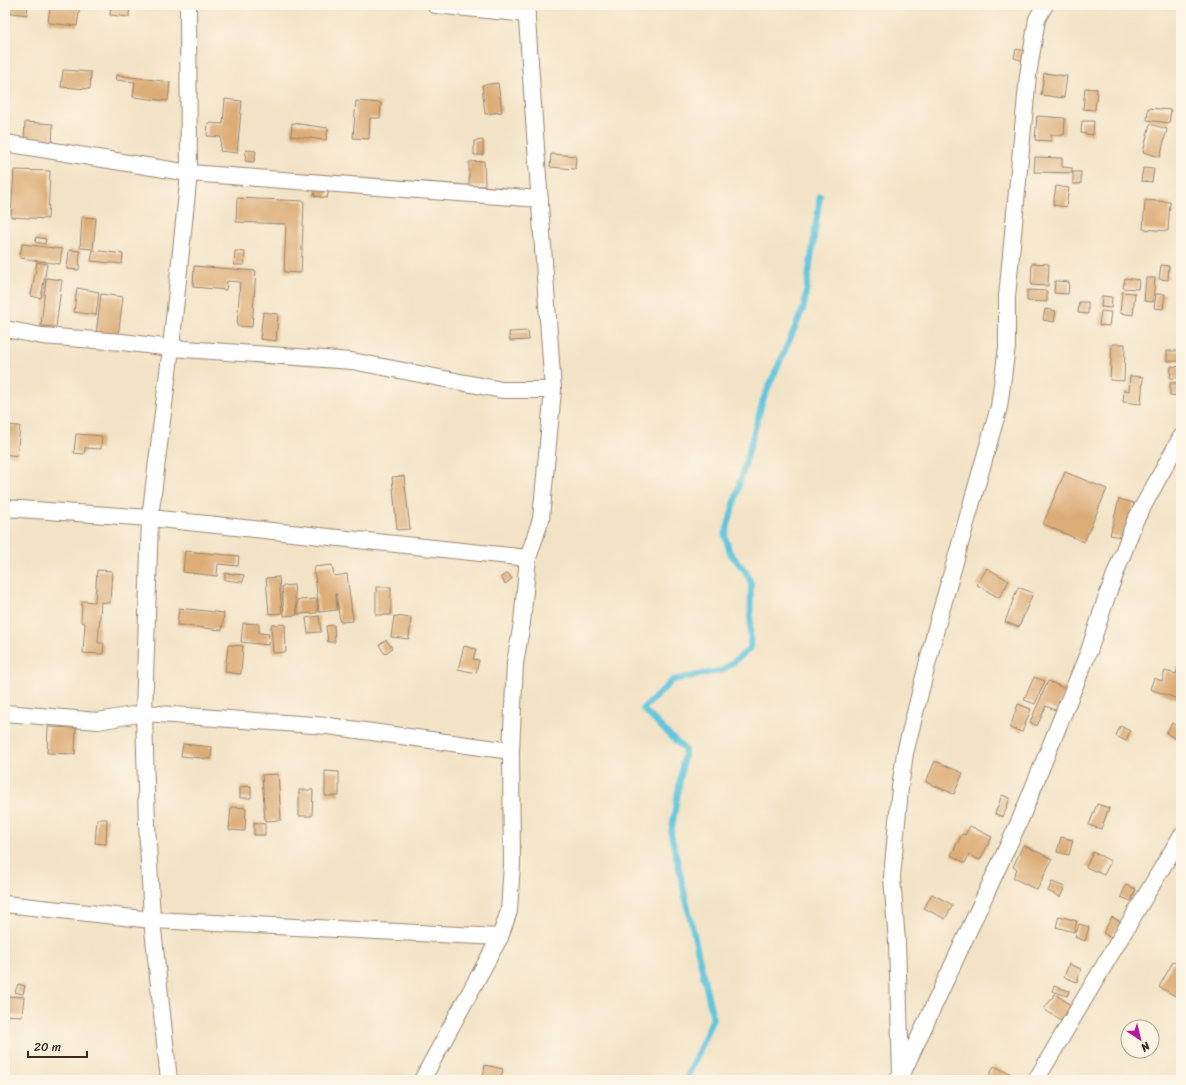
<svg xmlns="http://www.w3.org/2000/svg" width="1186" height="1085" font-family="Sriracha,sans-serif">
  <rect width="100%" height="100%" fill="#fcf5e5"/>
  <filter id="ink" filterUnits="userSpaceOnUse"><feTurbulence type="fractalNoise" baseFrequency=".025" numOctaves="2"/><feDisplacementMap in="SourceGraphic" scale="8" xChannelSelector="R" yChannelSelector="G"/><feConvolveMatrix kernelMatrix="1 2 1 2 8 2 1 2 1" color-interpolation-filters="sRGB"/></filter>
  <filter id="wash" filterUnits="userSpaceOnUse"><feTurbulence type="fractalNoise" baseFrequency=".012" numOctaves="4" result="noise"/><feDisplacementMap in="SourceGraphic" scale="16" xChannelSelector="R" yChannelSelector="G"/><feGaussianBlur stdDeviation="0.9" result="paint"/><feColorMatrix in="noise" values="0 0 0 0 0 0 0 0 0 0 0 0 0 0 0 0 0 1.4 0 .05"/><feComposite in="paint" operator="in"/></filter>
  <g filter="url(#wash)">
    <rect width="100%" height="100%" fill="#f3e3c6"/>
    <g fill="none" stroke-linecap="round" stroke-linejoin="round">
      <polyline stroke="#60c5dd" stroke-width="6" points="686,1080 713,1018 671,834 685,750 643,709 673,680 723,670 750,649 751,583 746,572 730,553 725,536 763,400 804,307 820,196"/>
    </g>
    <g id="blocks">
      <g fill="#ddad78">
        <polygon points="5,5 28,5 27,15 5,12"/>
        <polygon points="50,5 80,5 77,26 48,23"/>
        <polygon points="111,5 130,5 129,17 110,15"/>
        <polygon points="1016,49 1026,51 1024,61 1014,58"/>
        <polygon points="63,70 91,72 90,89 61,87"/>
        <polygon points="1044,73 1067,76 1064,98 1041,95"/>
        <polygon points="116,75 170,82 168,101 133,97 135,82 115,80"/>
        <polygon points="498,83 502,112 485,114 482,85"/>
        <polygon points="1085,88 1097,89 1095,110 1083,109"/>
        <polygon points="225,99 242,101 237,153 220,151 221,137 207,136 208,123 223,124"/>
        <polygon points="356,101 381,103 380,118 370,118 369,139 353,138"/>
        <polygon points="1148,108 1171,110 1169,123 1147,120"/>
        <polygon points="5,115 9,116 8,132 5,132"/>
        <polygon points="1037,116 1065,118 1064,135 1051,135 1051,141 1035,140"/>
        <polygon points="1082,121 1094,121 1093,135 1081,133"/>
        <polygon points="25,122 53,124 52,143 24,141"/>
        <polygon points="292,123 328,128 326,140 291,136"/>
        <polygon points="1150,124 1167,129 1160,157 1143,152"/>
        <polygon points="483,140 483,155 474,155 474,141"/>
        <polygon points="246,150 256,151 254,162 245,161"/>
        <polygon points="551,154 576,156 575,169 550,167"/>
        <polygon points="1035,157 1062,158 1062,167 1072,168 1072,173 1034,172"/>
        <polygon points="484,161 485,186 469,186 469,162"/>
        <polygon points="1143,168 1154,169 1152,182 1141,181"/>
        <polygon points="14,170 50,171 48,219 11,217"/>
        <rect x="1073" y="172" width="8" height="12"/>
        <polygon points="1056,186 1069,188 1066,207 1053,205"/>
        <polygon points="316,187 329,189 327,198 314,196"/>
        <polygon points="237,198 304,201 301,273 284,272 286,224 236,222"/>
        <polygon points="1145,200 1170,202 1168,231 1143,229"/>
        <polygon points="82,217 96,218 93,249 80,248"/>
        <polygon points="36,237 46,239 45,244 35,242"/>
        <polygon points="22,244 62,249 60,264 20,258"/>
        <polygon points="69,250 80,251 79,270 67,269"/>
        <polygon points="93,250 123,254 122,264 91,261"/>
        <polygon points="235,251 245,252 244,265 234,265"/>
        <polygon points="37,262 47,264 41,298 31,296"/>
        <polygon points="1032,263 1049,264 1048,286 1031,285"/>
        <polygon points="1161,265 1169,266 1168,280 1159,279"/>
        <polygon points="194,266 256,271 252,327 237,326 240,282 227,281 226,290 193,287"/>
        <polygon points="46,278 62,280 56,327 41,326"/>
        <polygon points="1125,278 1139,280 1138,289 1123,288"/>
        <polygon points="1146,278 1155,278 1153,302 1144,301"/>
        <polygon points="1055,281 1069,282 1068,294 1054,293"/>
        <polygon points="77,288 99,292 96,315 74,312"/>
        <polygon points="1027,290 1047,291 1047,302 1027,301"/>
        <polygon points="1122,292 1135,293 1133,315 1120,313"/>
        <polygon points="101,294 123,297 118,337 96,334"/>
        <polygon points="1156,294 1165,294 1163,309 1154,308"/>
        <polygon points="1102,296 1112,297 1111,308 1101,307"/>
        <polygon points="1079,302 1088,302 1088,314 1078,313"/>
        <polygon points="1045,309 1056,311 1054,322 1043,320"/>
        <polygon points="1101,311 1111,312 1109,326 1099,325"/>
        <polygon points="263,312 278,314 276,341 260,339"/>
        <polygon points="528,331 529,340 510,341 509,332"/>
        <polygon points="1112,344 1125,344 1124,381 1110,380"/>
        <rect x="1167" y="351" width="14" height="10"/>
        <polygon points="1171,366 1181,367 1181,378 1170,378"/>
        <polygon points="1130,376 1143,377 1141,404 1123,402 1124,390 1129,391"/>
        <polygon points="1170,383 1181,383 1181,396 1170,395"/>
        <polygon points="5,425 20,426 17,456 5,454"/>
        <polygon points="76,434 102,436 101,449 85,448 84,454 74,453"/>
        <polygon points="1065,472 1107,489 1084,542 1043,524"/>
        <polygon points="404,476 410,529 397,530 392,477"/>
        <polygon points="1119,499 1134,503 1126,538 1110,535"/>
        <polygon points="185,551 239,556 238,566 218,564 217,576 183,572"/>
        <polygon points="332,565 334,576 347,574 353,621 340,622 336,593 337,610 319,612 314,567"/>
        <polygon points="987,568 1009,581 999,598 977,585"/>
        <polygon points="97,570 112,571 110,603 101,602 98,643 104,643 103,654 83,653 85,623 81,622 82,601 95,602"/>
        <polygon points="225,573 244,575 243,582 225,580"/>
        <polygon points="508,573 512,579 505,584 501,577"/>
        <polygon points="279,577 282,613 269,614 266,578"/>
        <polygon points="294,585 297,615 284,616 282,586"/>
        <rect x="376" y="587" width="15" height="28"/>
        <polygon points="1018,587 1033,593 1019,627 1005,622"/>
        <polygon points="317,599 317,613 298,614 297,600"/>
        <polygon points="179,608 224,613 222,630 177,625"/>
        <polygon points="319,616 321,632 308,633 306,618"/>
        <polygon points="394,616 411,618 409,639 391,637"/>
        <polygon points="243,623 259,624 259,633 269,634 268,645 241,642"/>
        <polygon points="285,624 286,652 273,653 271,625"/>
        <polygon points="334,625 335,642 328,642 326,626"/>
        <polygon points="386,640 392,648 385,654 379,645"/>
        <polygon points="228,645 243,646 241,674 225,672"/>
        <polygon points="464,646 476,649 473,659 479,660 476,673 458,669"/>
        <polygon points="1179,665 1181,666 1181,700 1150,689 1154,678 1162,681 1165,671 1176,674"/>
        <polygon points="1034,677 1045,681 1035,704 1024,700"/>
        <polygon points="1048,681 1066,689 1057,711 1046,706 1037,726 1030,722"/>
        <polygon points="1018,704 1031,709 1022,732 1010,728"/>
        <polygon points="1172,723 1181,729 1181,731 1176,739 1166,733"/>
        <polygon points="1120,726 1130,731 1126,741 1116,736"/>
        <polygon points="48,727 76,728 75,754 47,753"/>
        <polygon points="183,744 212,747 211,759 181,756"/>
        <polygon points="935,761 963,773 954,794 926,782"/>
        <polygon points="325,771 339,772 339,796 325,796"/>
        <polygon points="278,774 281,820 265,821 262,775"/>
        <polygon points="251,786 251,798 240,798 240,787"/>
        <polygon points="299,790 313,790 312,816 299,816"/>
        <polygon points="1002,795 1010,798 1003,817 995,814"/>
        <polygon points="1097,804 1109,808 1101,829 1089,825"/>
        <polygon points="231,807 246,808 245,831 229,830"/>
        <polygon points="97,819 107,819 106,844 95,843"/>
        <polygon points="254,822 265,824 265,835 254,835"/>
        <polygon points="970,826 992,837 980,860 969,855 965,863 951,855 962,834 965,835"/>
        <polygon points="1061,837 1073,840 1069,855 1057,852"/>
        <polygon points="1023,845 1052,859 1037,890 1013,878 1017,869 1013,867"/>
        <polygon points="1093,852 1111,861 1104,875 1086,867"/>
        <polygon points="1052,882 1065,887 1060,897 1048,891"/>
        <polygon points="1126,885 1136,889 1131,901 1121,897"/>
        <polygon points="932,894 953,905 945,919 924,908"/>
        <polygon points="1059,916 1077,921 1074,932 1056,927"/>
        <polygon points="1112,917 1121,922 1111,938 1103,933"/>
        <polygon points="1079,924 1089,927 1085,941 1075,937"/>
        <polygon points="1173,962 1181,967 1181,999 1159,987"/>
        <polygon points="1069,964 1081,969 1077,982 1064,977"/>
        <polygon points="18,984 25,986 23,994 15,992"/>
        <polygon points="1054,986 1069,991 1067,996 1052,991"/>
        <polygon points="1055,994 1072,1006 1061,1021 1044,1009"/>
        <polygon points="5,996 24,997 22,1016 5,1015"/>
        <polygon points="485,1065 503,1069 501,1080 483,1077"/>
        <polygon points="994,1066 1023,1080 987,1080"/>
      </g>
    </g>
  </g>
  <g filter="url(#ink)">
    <use href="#blocks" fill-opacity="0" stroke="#978672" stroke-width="1"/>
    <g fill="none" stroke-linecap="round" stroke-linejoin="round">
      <defs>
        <g id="minor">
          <polyline points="435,5 527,14"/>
          <polyline points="5,143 189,173 540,199"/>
          <polyline points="5,329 42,336 122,342 171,348 352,361 502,390 553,390"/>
          <polyline points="5,508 150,518 528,558"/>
          <polyline points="5,713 98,721 144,713 328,726 511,751"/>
          <polyline points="5,904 152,920 500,937"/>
          <polyline points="903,1072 1020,820 1089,651 1107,596 1135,521 1181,437"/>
          <polyline points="169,1080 152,920 147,824 144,713 150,518 171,348 189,173 188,5"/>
          <polyline points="422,1080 500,937 509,911 512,864 511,751 515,663 522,623 528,558 541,519 553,390 526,5"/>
          <polyline points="897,1080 901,1074 897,942 892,877 900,788 905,753 937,625 999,407 1007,347 1007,297 1028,75 1037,19 1045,5"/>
          <polyline points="1036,1080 1181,836"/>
        </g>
      </defs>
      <use href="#minor" stroke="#978672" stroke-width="18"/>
      <use href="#minor" stroke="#fff" stroke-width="16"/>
    </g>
  </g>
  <rect width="1186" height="1085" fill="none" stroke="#fcf5e5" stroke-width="20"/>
  <g transform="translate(1140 1039) rotate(145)"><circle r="19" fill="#fcf5e5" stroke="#afa495"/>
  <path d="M0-3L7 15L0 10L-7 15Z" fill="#b5179e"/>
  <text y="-6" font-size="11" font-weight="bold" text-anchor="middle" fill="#3b2a1e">N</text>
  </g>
  <path d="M28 1051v6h59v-6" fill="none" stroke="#3b2a1e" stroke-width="2"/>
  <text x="34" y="1051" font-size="12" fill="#3b2a1e" stroke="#fcf5e5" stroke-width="3" paint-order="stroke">20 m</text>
</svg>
